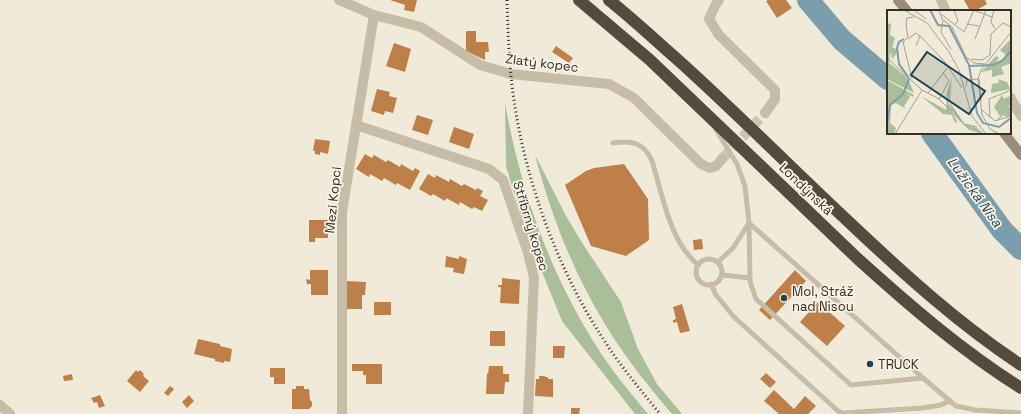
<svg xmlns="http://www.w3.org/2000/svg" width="1021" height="414" font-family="'Space Grotesk',sans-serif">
  <rect width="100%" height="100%" fill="#f0ead9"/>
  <g fill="#aabe9a">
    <path d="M505,103C520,187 547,266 592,339C608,366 628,390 648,414H635L562,321L525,230L506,166Z"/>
    <path d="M535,155L564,212L579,238L621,302L638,349L657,384L682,414H672C664,405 656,395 649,386C592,317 558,241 535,155Z"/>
  </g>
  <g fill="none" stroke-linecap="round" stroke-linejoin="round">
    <g stroke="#7a9eab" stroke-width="22">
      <polyline points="808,0 842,40 888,79"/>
      <polyline points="932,133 1002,230 1021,249"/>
    </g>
  </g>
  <g fill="#bf7f48">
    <polygon points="390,0 417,0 414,12 404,10 405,5"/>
    <polygon points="768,0 786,0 792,8 777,18 766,1"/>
    <polygon points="964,0 985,0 987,4 975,11 970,11"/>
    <polygon points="466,31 476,31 476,42 488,42 489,52 485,52 485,60 466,51"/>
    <polygon points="394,43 411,49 405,72 386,66"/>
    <polygon points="556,46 573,58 569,63 552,52"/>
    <polygon points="377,89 390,92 389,96 397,98 393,113 385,111 384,115 371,111"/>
    <polygon points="417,115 433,120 428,135 412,130"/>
    <polygon points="454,127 474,134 469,149 449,142"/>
    <polygon points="315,139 330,141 328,154 320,152 320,155 315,154 315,151 313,151"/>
    <polygon points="365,154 372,158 374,155 386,162 388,160 400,167 401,164 413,171 415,168 420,171 410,190 397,183 396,185 384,178 382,181 370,174 369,177 356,169"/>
    <polygon points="624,164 648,199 649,240 626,256 591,246 565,185 586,171 594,168"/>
    <polygon points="428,174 435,178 436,175 449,182 450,179 462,186 464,184 476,190 477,188 483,191 480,196 488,200 482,211 474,207 472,209 460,202 459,205 446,198 445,201 433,194 431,196 419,189"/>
    <polygon points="309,220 328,220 328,238 315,238 315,242 309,242"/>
    <polygon points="702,239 703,249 694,250 693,240"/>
    <polygon points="446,256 459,259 459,256 467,259 464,274 453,272 454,268 445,267"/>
    <polygon points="310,270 328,270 328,295 311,295 311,284 307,284 306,279 310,280"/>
    <polygon points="795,270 806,281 770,320 759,310"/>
    <polygon points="502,278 520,280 519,304 500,303 501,287 498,287 498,285 502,285"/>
    <polygon points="345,281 366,282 365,295 362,295 362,309 345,309"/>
    <rect x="374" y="302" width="17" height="13"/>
    <polygon points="818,302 845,326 827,346 800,322"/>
    <polygon points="682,304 690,331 680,333 677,322 673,323 673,320 676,319 673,307"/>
    <rect x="490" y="331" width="15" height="15"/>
    <polygon points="198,339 220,344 220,346 232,349 230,362 224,361 224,363 215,361 215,359 194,354"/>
    <polygon points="553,346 565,346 564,358 553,358"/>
    <polygon points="352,364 382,364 382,384 366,384 366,375 363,375 363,371 352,371"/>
    <polygon points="489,366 503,366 503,374 509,374 509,382 505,382 504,394 486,394 487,373 488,374"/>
    <polygon points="270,368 285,368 285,384 274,384 274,377 270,377"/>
    <polygon points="136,370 138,372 140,370 144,374 143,376 149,381 140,392 127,381"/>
    <polygon points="766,373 776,382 770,388 760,379"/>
    <polygon points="72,374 73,380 64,381 63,376"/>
    <polygon points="539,376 545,376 545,377 548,377 548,379 553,379 553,397 535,396 536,379 539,379"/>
    <polygon points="170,386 174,389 168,396 164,393"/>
    <polygon points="296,386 304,386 304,389 309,389 310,400 312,402 312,406 309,409 292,409 292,389 296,389"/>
    <polygon points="774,390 794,409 805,396 816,406 808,414 779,414 764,401"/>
    <polygon points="100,395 105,406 99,408 97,402 94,403 91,398"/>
    <polygon points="189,395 194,401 187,408 182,402"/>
    <polygon points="571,408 580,408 579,414 571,414"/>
  </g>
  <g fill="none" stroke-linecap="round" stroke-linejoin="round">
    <polyline stroke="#cac4b5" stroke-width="10" stroke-dasharray="10 5" stroke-linecap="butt" points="722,159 765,113"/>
    <g stroke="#c7bca6" stroke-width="5">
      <polyline points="715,128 737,164 745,186 749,223 750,281 756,299 851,385 923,378 956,406 975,410 1021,413"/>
      <path d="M613,143C631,140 644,142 652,161C663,196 669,240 698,265"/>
      <circle cx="709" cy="272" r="13"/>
      <polyline points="718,262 733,248 749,223 923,378"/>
      <polyline points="722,275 750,278"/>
      <polyline points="711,284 716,295 734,317 838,411 843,413 922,408 941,405 949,401"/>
    </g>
    <g stroke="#c7bca6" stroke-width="10">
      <polyline points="339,0 374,15 421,27 480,65 511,74 609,84 634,98 701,164 710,168 716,166 722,159"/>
      <polyline points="719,0 715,6 709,19 719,35 775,90 775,99 765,113"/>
      <polyline points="941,0 946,11"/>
      <polyline points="1010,97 1021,116"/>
      <polyline points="356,125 489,169 503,180 528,253 534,278 528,414"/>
      <polyline points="0,405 10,414"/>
      <polyline points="342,414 342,212 374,15"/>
    </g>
    <g stroke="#9a8c78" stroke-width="10">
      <polyline points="898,0 907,11"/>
      <polyline points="1004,133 1021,155"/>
    </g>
    <g stroke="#544a3e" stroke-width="12">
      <path d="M579,0L650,60L858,259C909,305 962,351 1021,388"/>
      <path d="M609,0C633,19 655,40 678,60C737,113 793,170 851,224C905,275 959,324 1021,365"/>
    </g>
    <path stroke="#332e27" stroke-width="3" stroke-dasharray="1 3" stroke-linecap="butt" d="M507,0C508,33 509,67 514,100C525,179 557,267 600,334C618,363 639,388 660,414"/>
  </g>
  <g fill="#1f4452" stroke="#f8f3e5" stroke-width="1.5">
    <circle cx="784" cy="298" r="4"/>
    <circle cx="870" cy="364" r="4"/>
  </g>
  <g text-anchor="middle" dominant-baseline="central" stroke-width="3.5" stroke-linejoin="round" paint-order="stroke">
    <g font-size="13" fill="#332e27" stroke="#f8f3e5">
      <text transform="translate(542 63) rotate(7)">Zlatý kopec</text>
      <text transform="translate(806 189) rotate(44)">Londýnská</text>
      <text transform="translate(333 200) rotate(-84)">Mezi Kopci</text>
      <text transform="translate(531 226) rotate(73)">Stříbrný kopec</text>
    </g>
    <g font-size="13" fill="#332e27" stroke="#f8f3e5" text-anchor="start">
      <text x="792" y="291">Mol, Stráž<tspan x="792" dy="15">nad Nisou</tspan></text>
      <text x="878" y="364">TRUCK</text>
    </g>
    <g font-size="14" font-style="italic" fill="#1f4452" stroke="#f8f3e5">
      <text transform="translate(975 192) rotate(54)">Lužická Nisa</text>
    </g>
  </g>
  <g transform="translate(887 10)">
    <rect width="124" height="124" fill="#f0ead9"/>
    <path d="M0,13L4,14L3,25L8,28L5,37L9,39L10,43L5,49L4,41L2,53L21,68L27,83L0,69ZM124,29V53L114,57L117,64L105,67V60L94,62L109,46L112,48L108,53L116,49L119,45L113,40ZM65,67L61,91L70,112L68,113L65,105L56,104L34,86L59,100L60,82ZM111,69L120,72L123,79L104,83L105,74L112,73ZM0,70L27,85L26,87L19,84L23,87L17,96L19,99L9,93L4,95L3,113L9,118L7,124H0ZM65,71L63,92L77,114L90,118L97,124L82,120L68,106L64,97L62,87ZM115,85L117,89L122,86L124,90V95L121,96L124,98V105L119,107L117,105L109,111L113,106L107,97Z" fill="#aabe9a"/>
    <path fill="none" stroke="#7a9eab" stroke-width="2" d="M43,0L51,15L62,16L82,55L90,103L96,113L112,117L124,108M17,29L12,32L10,38L12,54L22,68M82,56L106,55L115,51L124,41M0,113L3,95L16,84L22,69"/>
    <path fill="none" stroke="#a49f92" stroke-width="1" d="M17,0L40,13L62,42L72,60L85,106L99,124M27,0L39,9M52,0L55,9L65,17L79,47L87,53L98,54M67,0L71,11L67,15M86,0L105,7M107,0L104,12L108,19M54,4L77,22L87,0M56,10L54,22L64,39M80,14L92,16M21,29L29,23L33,26M88,29L99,0M29,36L33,26L58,52L75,78M103,45L104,24L116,13L124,17M0,48L35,80L52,89L62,99L67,100L77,114L90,117M84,49L95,50L103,45M25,69L16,32L21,27L19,15L20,8L27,7M92,69L94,91M79,77L80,70L91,69M41,83L61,57M52,89L62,71L56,63M95,100L108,111L124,106M103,108L102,89L124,80M8,124L35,80M112,124L103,119L95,105L91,69L94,60L124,22"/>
    <path fill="#1f4452" fill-opacity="0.15" stroke="#1f4452" stroke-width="2" d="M40,42L98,81L82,104L24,65Z"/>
    <rect width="124" height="124" fill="none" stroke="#332e27" stroke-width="2"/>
  </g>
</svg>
